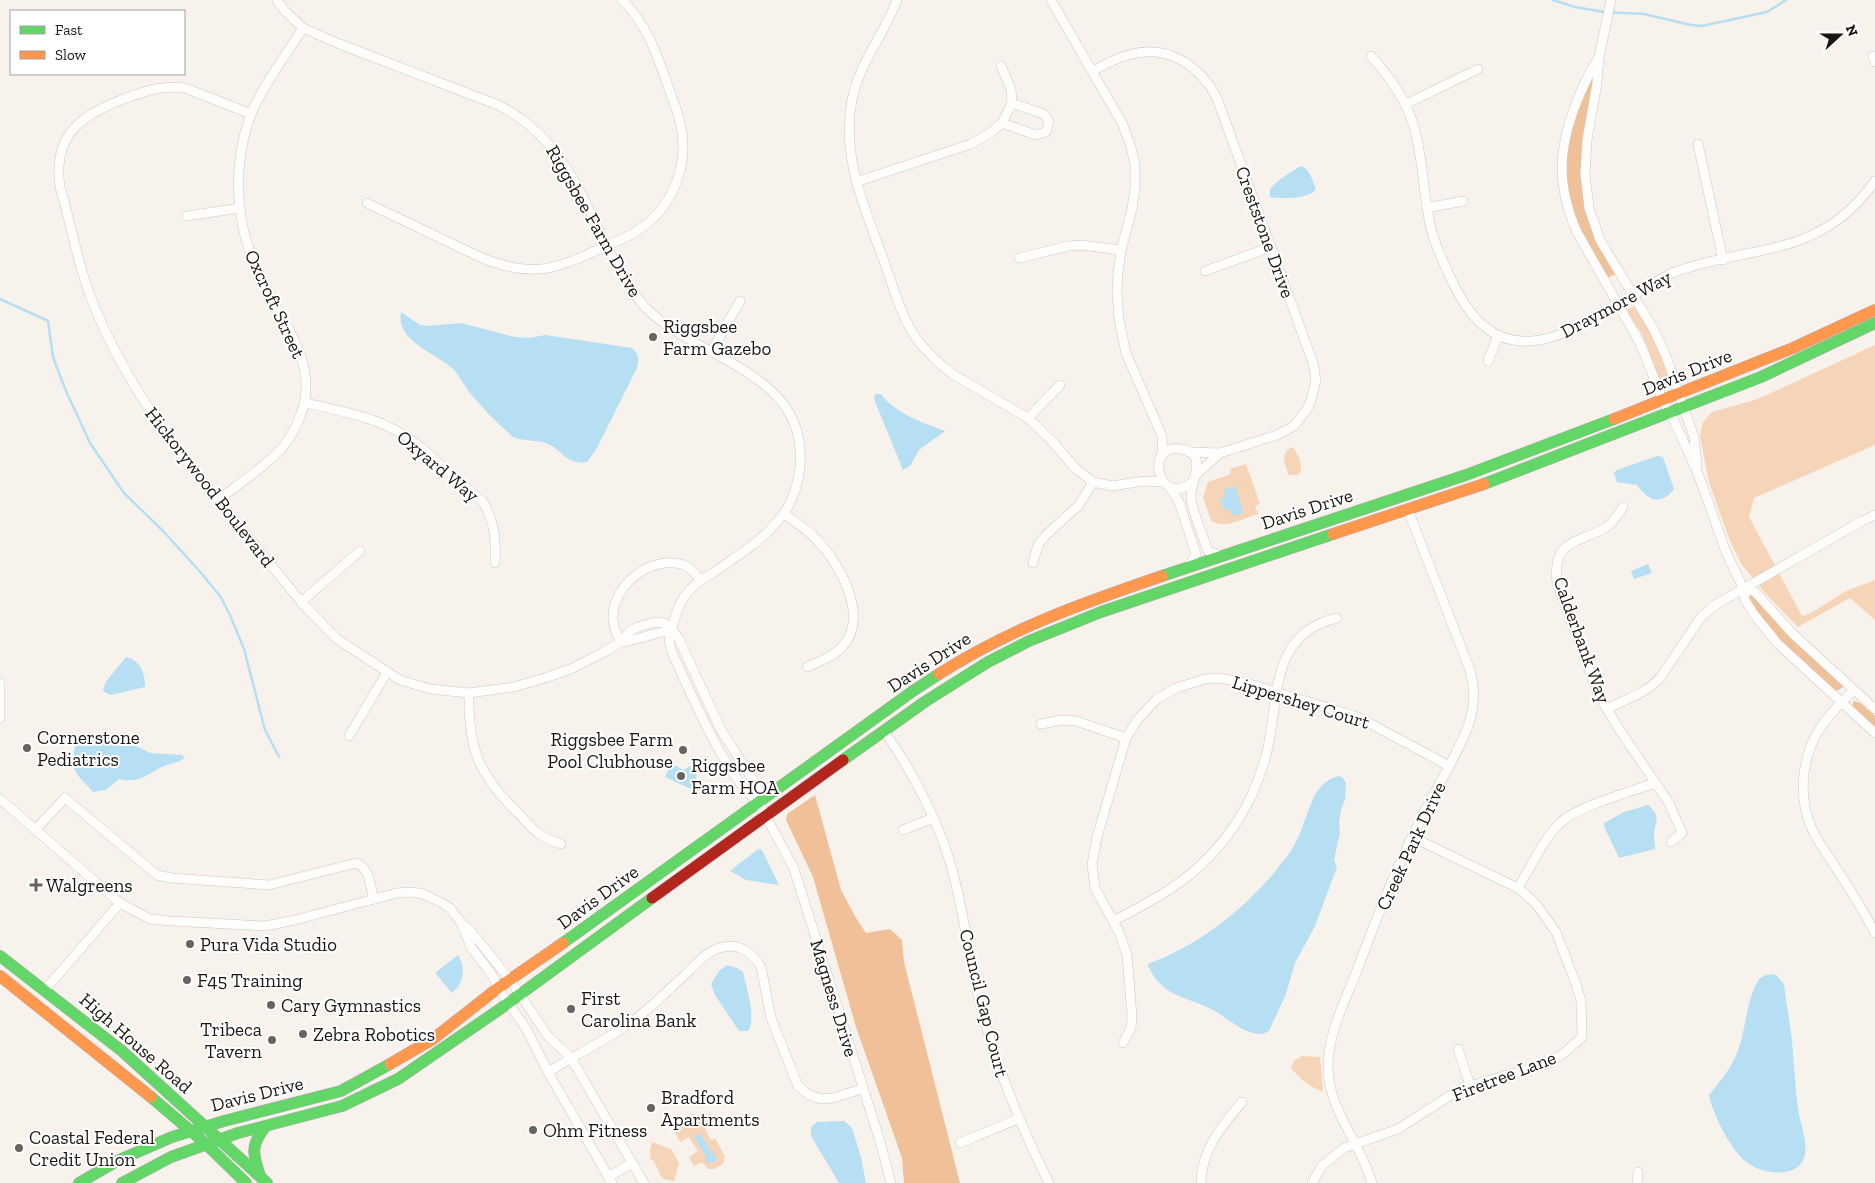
<svg xmlns="http://www.w3.org/2000/svg" width="1875" height="1183" font-family="'Zilla Slab',serif">
  <rect width="100%" height="100%" fill="#f8f2ec"/>
  <g fill="#f6d4b8">
    <polygon points="1634,306 1657,338 1672,385 1663,387 1660,383 1642,334 1628,313 1628,309"/>
    <polygon points="1875,345 1875,445 1754,498 1749,517 1802,616 1811,613 1846,591 1875,580 1875,620 1850,598 1798,627 1765,593 1742,565 1730,541 1709,482 1700,436 1703,422 1712,412 1758,399"/>
    <path d="M1293,447C1298,455 1303,464 1300,473L1297,475H1289C1284,465 1280,451 1293,447Z"/>
    <path d="M1246,464L1260,504L1255,506L1258,514C1242,519 1226,529 1211,521L1203,497L1208,482L1231,474L1230,469Z"/>
    <path d="M1302,1056L1320,1057L1323,1092C1309,1086 1301,1080 1291,1068L1294,1061Z"/>
    <polygon points="693,1114 699,1117 711,1140 715,1138 725,1157 723,1164 714,1169 708,1169 702,1162 694,1166 689,1157 698,1151 689,1137 680,1142 675,1133 682,1129 682,1120"/>
    <polygon points="652,1142 671,1149 679,1163 674,1181 664,1179 660,1175 660,1173 653,1160 651,1160 650,1151"/>
  </g>
  <g fill="#f0c198">
    <polygon points="1589,77 1593,77 1595,80 1583,193 1616,274 1607,278 1575,222 1571,208 1565,174 1566,141"/>
    <polygon points="1751,595 1752,595 1756,598 1781,627 1842,683 1843,687 1839,690 1834,690 1780,640 1751,604 1749,598"/>
    <polygon points="1854,701 1860,703 1875,716 1875,728 1852,706"/>
    <polygon points="815,795 841,890 856,918 866,933 890,929 902,940 904,962 960,1183 904,1183 902,1158 856,1027 813,877 786,820 787,814"/>
  </g>
  <g fill="#b6dff3">
    <path d="M1301,166C1310,169 1313,181 1316,190C1307,199 1283,199 1270,197V189C1279,179 1289,173 1301,166Z"/>
    <path d="M401,312L420,325L427,326L461,323L515,337L529,338L545,335L552,336L632,348C639,354 639,359 637,368L597,448L587,462C566,465 565,452 548,444C537,439 524,442 513,437C497,423 481,407 468,390C463,384 460,377 455,371C440,354 395,343 401,312Z"/>
    <path d="M875,394H881C894,413 924,423 945,431L919,450L910,466L903,470L874,399Z"/>
    <path d="M1657,456L1663,457L1674,489C1660,507 1648,500 1637,485L1617,482L1614,473L1617,470Z"/>
    <polygon points="1236,486 1236,489 1243,513 1232,516 1230,510 1224,509 1220,502 1221,499 1225,496 1223,490"/>
    <polygon points="1648,564 1652,573 1634,579 1631,571"/>
    <path d="M126,657C141,660 145,674 145,687L110,695L103,691L105,683Z"/>
    <path d="M113,734L150,753L182,755L185,758C179,762 173,763 167,765C146,773 143,784 119,779L106,790L93,792C73,770 70,771 76,741Z"/>
    <polygon points="671,764 684,770 690,766 697,776 691,789 665,777"/>
    <path d="M1339,776L1342,777L1346,783L1345,799L1341,810L1339,823L1340,833L1334,860L1337,867L1315,926L1295,963L1286,994L1269,1031C1252,1043 1226,1016 1211,1009C1183,995 1164,998 1148,966V964C1204,943 1249,906 1285,859C1293,849 1299,837 1303,825C1311,806 1315,781 1339,776Z"/>
    <path d="M1648,805C1663,818 1654,822 1654,836C1654,841 1655,845 1655,849L1619,858L1604,826V823L1624,812Z"/>
    <polygon points="758,849 762,850 779,885 746,880 730,871"/>
    <path d="M458,955C466,968 464,983 452,993L435,973Z"/>
    <path d="M727,965L737,968L743,972C746,987 757,1019 748,1031H739L715,995L711,984L719,971Z"/>
    <path d="M1771,974L1776,975L1784,984C1786,1003 1790,1022 1792,1041C1794,1063 1795,1086 1798,1109C1800,1124 1809,1143 1804,1158C1797,1179 1761,1174 1748,1163C1732,1153 1712,1113 1709,1095C1719,1082 1731,1069 1737,1053C1746,1031 1746,1000 1758,981C1761,976 1766,975 1771,974Z"/>
    <polygon points="844,1121 852,1128 861,1157 866,1183 839,1183 811,1136 811,1127 817,1122"/>
    <polygon points="700,1133 711,1151 716,1156 716,1161 713,1163 706,1162 705,1155 694,1137"/>
  </g>
  <g fill="none" stroke-linecap="round" stroke-linejoin="round">
    <g stroke="#b6dff3" stroke-width="2.5">
      <polyline points="1553,0 1575,7 1604,12 1644,14 1691,25 1702,26 1767,12 1786,0"/>
      <polyline points="0,299 48,321 53,357 66,391 90,443 124,493 165,533 202,574 220,596 230,615 244,649 265,730 279,757"/>
    </g>
    <defs>
      <g id="street">
        <path d="M277,0L285,11L303,28L337,43L498,105C562,137 579,192 610,252C620,272 630,291 646,308C698,361 808,371 800,466C798,487 790,509 775,524C758,544 734,558 713,573C704,578 695,583 689,591C681,599 677,610 674,621C669,638 667,640 674,657C692,695 726,778 759,803L794,869L879,1138L891,1183"/>
        <path d="M897,0C884,35 859,63 852,100C841,157 865,209 884,261C893,286 900,313 914,335C925,351 939,364 954,375L1028,418L1052,441L1075,468L1093,482L1112,486L1144,481L1163,482"/>
        <polyline points="1051,0 1122,123 1131,147 1135,165 1135,188 1132,209 1121,250 1118,273 1117,292 1119,320 1126,353 1162,436 1163,455"/>
        <polyline points="1611,0 1599,57 1597,83 1587,140 1585,174 1589,208 1600,240 1654,330 1666,356 1694,437 1697,466"/>
        <path d="M1371,56C1390,77 1406,99 1414,127C1423,158 1423,192 1430,224C1433,240 1440,255 1447,270C1467,317 1495,354 1552,337C1568,333 1582,324 1596,316C1622,302 1646,287 1672,273C1752,243 1818,261 1875,181"/>
        <polyline points="1873,56 1875,62"/>
        <path d="M1599,57C1589,73 1582,88 1575,106C1558,152 1557,186 1577,232L1641,345L1663,401L1674,421L1697,471L1726,552L1743,588L1745,600L1753,613L1777,643L1875,733"/>
        <path d="M1093,71C1104,65 1116,58 1128,55C1167,43 1202,66 1218,101L1313,363L1316,380L1311,400L1307,409L1294,426L1277,435L1220,453L1189,452"/>
        <polyline points="1406,104 1478,69"/>
        <path d="M251,114L185,88C164,85 148,90 129,97C84,113 52,133 60,187C71,224 77,262 91,298C109,346 137,392 166,435L301,602L337,639L400,680L430,689L469,693L514,687L548,677L573,668L602,653L621,642L629,632L638,627L655,622L665,623L678,637L721,730L759,789V803"/>
        <polyline points="1002,123 1036,135 1046,132 1049,122 1045,115 1041,113 1012,103"/>
        <polyline points="1698,144 1723,260"/>
        <polyline points="856,182 971,144 990,133 1002,123 1012,103 1011,89 1001,66"/>
        <path d="M367,203L482,258C529,277 555,271 599,249C613,243 627,238 640,229C674,206 690,162 680,122C677,109 671,96 667,83C656,52 646,23 622,0"/>
        <polyline points="1427,208 1463,201"/>
        <polyline points="187,216 240,208"/>
        <polyline points="1019,258 1069,246 1081,245 1121,250"/>
        <polyline points="1205,271 1271,247"/>
        <polyline points="711,352 740,301"/>
        <polyline points="1488,361 1498,336"/>
        <path d="M305,403C346,412 383,418 417,444L483,502C495,522 496,540 495,563"/>
        <polyline points="1028,418 1060,385"/>
        <polyline points="1197,474 1220,453"/>
        <path d="M1194,480C1162,513 1140,443 1181,449C1210,453 1190,482 1191,497C1191,507 1204,539 1208,551L1221,556"/>
        <polyline points="1169,486 1179,502 1196,554 1188,567"/>
        <path d="M218,500C240,483 265,467 283,447C291,437 297,426 301,414C319,366 285,325 264,284C252,261 243,236 240,209C236,178 240,141 252,112C265,82 286,55 303,28"/>
        <path d="M1623,507C1618,514 1613,523 1605,528C1577,544 1552,539 1557,583L1598,694L1619,729L1669,803L1682,833L1671,842"/>
        <path d="M784,514C794,521 805,528 814,537C838,560 870,615 843,646C834,656 820,661 807,667"/>
        <polyline points="1033,563 1038,545 1045,536 1079,505 1093,482"/>
        <polyline points="1743,588 1755,592 1793,634 1875,709"/>
        <polyline points="301,602 360,551"/>
        <path d="M621,642C617,634 612,626 613,616C614,584 652,554 684,565C691,568 696,574 701,580"/>
        <path d="M621,642C638,640 654,633 671,630"/>
        <polyline points="0,683 0,718"/>
        <path d="M1854,690C1842,702 1828,715 1819,730C1801,759 1798,798 1812,829C1818,843 1828,855 1836,868C1850,889 1863,910 1875,933"/>
        <path d="M469,693C468,748 478,774 518,813C534,830 538,837 561,844"/>
        <path d="M1607,709C1626,699 1645,694 1660,678L1701,617L1715,605L1862,521L1875,515"/>
        <polyline points="1041,724 1062,720 1076,721 1126,738"/>
        <path d="M884,731C908,765 928,802 943,841C962,893 967,950 980,1003C996,1066 1020,1125 1049,1183"/>
        <polyline points="349,736 387,672"/>
        <polyline points="0,799 120,903 150,919 171,921 265,926 295,920 397,893 412,892 423,894 442,903 450,908 462,924 470,930 510,980 548,1036 571,1058 644,1183"/>
        <path d="M35,830L65,798L157,875L171,878L269,885L356,863C370,868 370,886 374,899"/>
        <polyline points="903,830 933,818"/>
        <path d="M1518,888C1531,867 1542,841 1560,823C1578,806 1630,792 1655,783"/>
        <path d="M1113,921C1165,895 1205,872 1238,820C1252,799 1262,772 1268,747C1279,695 1271,633 1337,618"/>
        <polyline points="462,924 471,947 492,975 498,988 527,1030 548,1072 612,1183"/>
        <polyline points="45,990 120,903"/>
        <polyline points="1123,1043 1131,1028 1132,1016 1127,955 1120,934 1095,888 1092,864 1097,837 1126,738 1138,719 1157,699 1176,688 1205,679 1218,678 1243,682 1358,717 1449,766"/>
        <polyline points="1458,1049 1470,1085"/>
        <path d="M548,1072C576,1055 606,1040 633,1021C652,1007 669,989 687,973C697,963 709,949 724,947C740,943 753,954 761,967L771,1018L798,1086L809,1095L821,1099L833,1098L862,1089"/>
        <polyline points="960,1143 1018,1119"/>
        <polyline points="608,1177 632,1163"/>
        <path d="M1201,1183C1201,1150 1222,1126 1242,1102"/>
        <polyline points="1312,1183 1322,1166 1344,1148 1398,1129 1462,1088 1543,1065 1563,1054 1582,1037 1581,1001 1576,984 1556,932 1536,904 1518,888 1412,837"/>
        <path d="M1372,1183C1361,1143 1328,1110 1328,1067C1328,1034 1344,1003 1356,973C1373,927 1391,881 1412,837C1423,814 1435,792 1447,770C1465,736 1481,710 1470,670L1408,510"/>
        <polyline points="1637,1183 1638,1172"/>
      </g>
      <g id="fast">
        <polyline points="1484,484 1761,377 1875,323"/>
        <polyline points="1162,576 1466,475 1614,419"/>
        <polyline points="843,760 926,701 988,662 1029,641 1101,612 1333,534"/>
        <polyline points="563,943 913,691 939,674"/>
        <polyline points="0,956 122,1051 267,1183"/>
        <polyline points="151,1097 206,1144 246,1183"/>
        <path d="M260,1176C253,1154 250,1146 265,1127"/>
        <polyline points="79,1183 117,1161 172,1137 224,1121 341,1091 390,1064"/>
        <polyline points="122,1183 171,1157 238,1133 342,1106 398,1079 500,1009 652,898"/>
      </g>
      <g id="slow">
        <polyline points="1614,419 1793,348 1875,310"/>
        <polyline points="1333,534 1484,484"/>
        <path d="M939,674C1009,629 1083,603 1162,576"/>
        <polyline points="0,976 151,1097"/>
        <polyline points="390,1064 433,1039 498,988 563,943"/>
      </g>
      <polyline id="jam" points="652,898 843,760"/>
    </defs>
    <use href="#street" stroke="#cdc8c3" stroke-width="10"/>
    <use href="#fast" stroke="#baa9b2" stroke-width="12"/>
    <use href="#slow" stroke="#baa9b2" stroke-width="12"/>
    <use href="#jam" stroke="#baa9b2" stroke-width="12"/>
    <use href="#street" stroke="#fefdfc" stroke-width="9"/>
    <use href="#fast" stroke="#63d668" stroke-width="11"/>
    <use href="#slow" stroke="#ff974d" stroke-width="11"/>
    <use href="#jam" stroke="#b3261e" stroke-width="11"/>
  </g>
  <g fill="#68635f" stroke="#fff" stroke-width="2">
    <circle cx="653" cy="337" r="5"/>
    <circle cx="27" cy="748" r="5"/>
    <circle cx="683" cy="750" r="5"/>
    <circle cx="681" cy="776" r="5"/>
    <path d="M33.5 877.5h5v5h5v5h-5v5h-5v-5h-5v-5h5z"/>
    <circle cx="190" cy="944" r="5"/>
    <circle cx="187" cy="980" r="5"/>
    <circle cx="271" cy="1005" r="5"/>
    <circle cx="571" cy="1009" r="5"/>
    <circle cx="303" cy="1034" r="5"/>
    <circle cx="272" cy="1040" r="5"/>
    <circle cx="651" cy="1108" r="5"/>
    <circle cx="533" cy="1130" r="5"/>
    <circle cx="19" cy="1148" r="5"/>
  </g>
  <g text-anchor="middle" dominant-baseline="central" stroke-width="4" stroke-linejoin="round" paint-order="stroke">
    <g font-size="19" fill="#1b1613" stroke="#fff">
      <text transform="translate(594 221) rotate(60)">Riggsbee Farm Drive</text>
      <text transform="translate(1265 232) rotate(70)">Creststone Drive</text>
      <text transform="translate(275 304) rotate(65)">Oxcroft Street</text>
      <text transform="translate(1616 304) rotate(-28)">Draymore Way</text>
      <text transform="translate(1687 372) rotate(-22)">Davis Drive</text>
      <text transform="translate(438 466) rotate(40)">Oxyard Way</text>
      <text transform="translate(210 487) rotate(52)">Hickorywood Boulevard</text>
      <text transform="translate(1307 509) rotate(-18)">Davis Drive</text>
      <text transform="translate(1582 640) rotate(70)">Calderbank Way</text>
      <text transform="translate(929 662) rotate(-33)">Davis Drive</text>
      <text transform="translate(1301 702) rotate(17)">Lippershey Court</text>
      <text transform="translate(1411 846) rotate(-65)">Creek Park Drive</text>
      <text transform="translate(598 897) rotate(-36)">Davis Drive</text>
      <text transform="translate(834 998) rotate(73)">Magness Drive</text>
      <text transform="translate(984 1003) rotate(76)">Council Gap Court</text>
      <text transform="translate(136 1043) rotate(41)">High House Road</text>
      <text transform="translate(1504 1076) rotate(-21)">Firetree Lane</text>
      <text transform="translate(257 1094) rotate(-14)">Davis Drive</text>
    </g>
    <g font-size="19" fill="#1b1613" stroke="#fff" text-anchor="start">
      <text x="663" y="326">Riggsbee<tspan x="663" dy="22">Farm Gazebo</tspan></text>
      <text x="37" y="737">Cornerstone<tspan x="37" dy="22">Pediatrics</tspan></text>
      <text x="673" y="739" text-anchor="end">Riggsbee Farm<tspan x="673" dy="22">Pool Clubhouse</tspan></text>
      <text x="691" y="765">Riggsbee<tspan x="691" dy="22">Farm HOA</tspan></text>
      <text x="46" y="885">Walgreens</text>
      <text x="200" y="944">Pura Vida Studio</text>
      <text x="197" y="980">F45 Training</text>
      <text x="581" y="998">First<tspan x="581" dy="22">Carolina Bank</tspan></text>
      <text x="281" y="1005">Cary Gymnastics</text>
      <text x="262" y="1029" text-anchor="end">Tribeca<tspan x="262" dy="22">Tavern</tspan></text>
      <text x="313" y="1034">Zebra Robotics</text>
      <text x="661" y="1097">Bradford<tspan x="661" dy="22">Apartments</tspan></text>
      <text x="543" y="1130">Ohm Fitness</text>
      <text x="29" y="1137">Coastal Federal<tspan x="29" dy="22">Credit Union</tspan></text>
    </g>
  </g>
  <rect x="10" y="10" width="175" height="65" fill="#ffffff" stroke="#a4a2a1"/>
  <rect x="20" y="26" width="25" height="8" fill="#63d668" stroke="#a4a2a1"/>
  <text x="55" y="35" font-size="15" fill="#1b1613">Fast</text>
  <rect x="20" y="51" width="25" height="8" fill="#ff974d" stroke="#a4a2a1"/>
  <text x="55" y="60" font-size="15" fill="#1b1613">Slow</text>
  <g transform="translate(1840 35) rotate(69)" stroke="#ffffff" stroke-width="4" paint-order="stroke">
  <path d="M0-4L9 19L0 12L-9 19Z" fill="#1b1613"/>
  <text y="-8" font-size="14" font-weight="bold" text-anchor="middle" fill="#1b1613">N</text>
  </g>
</svg>
